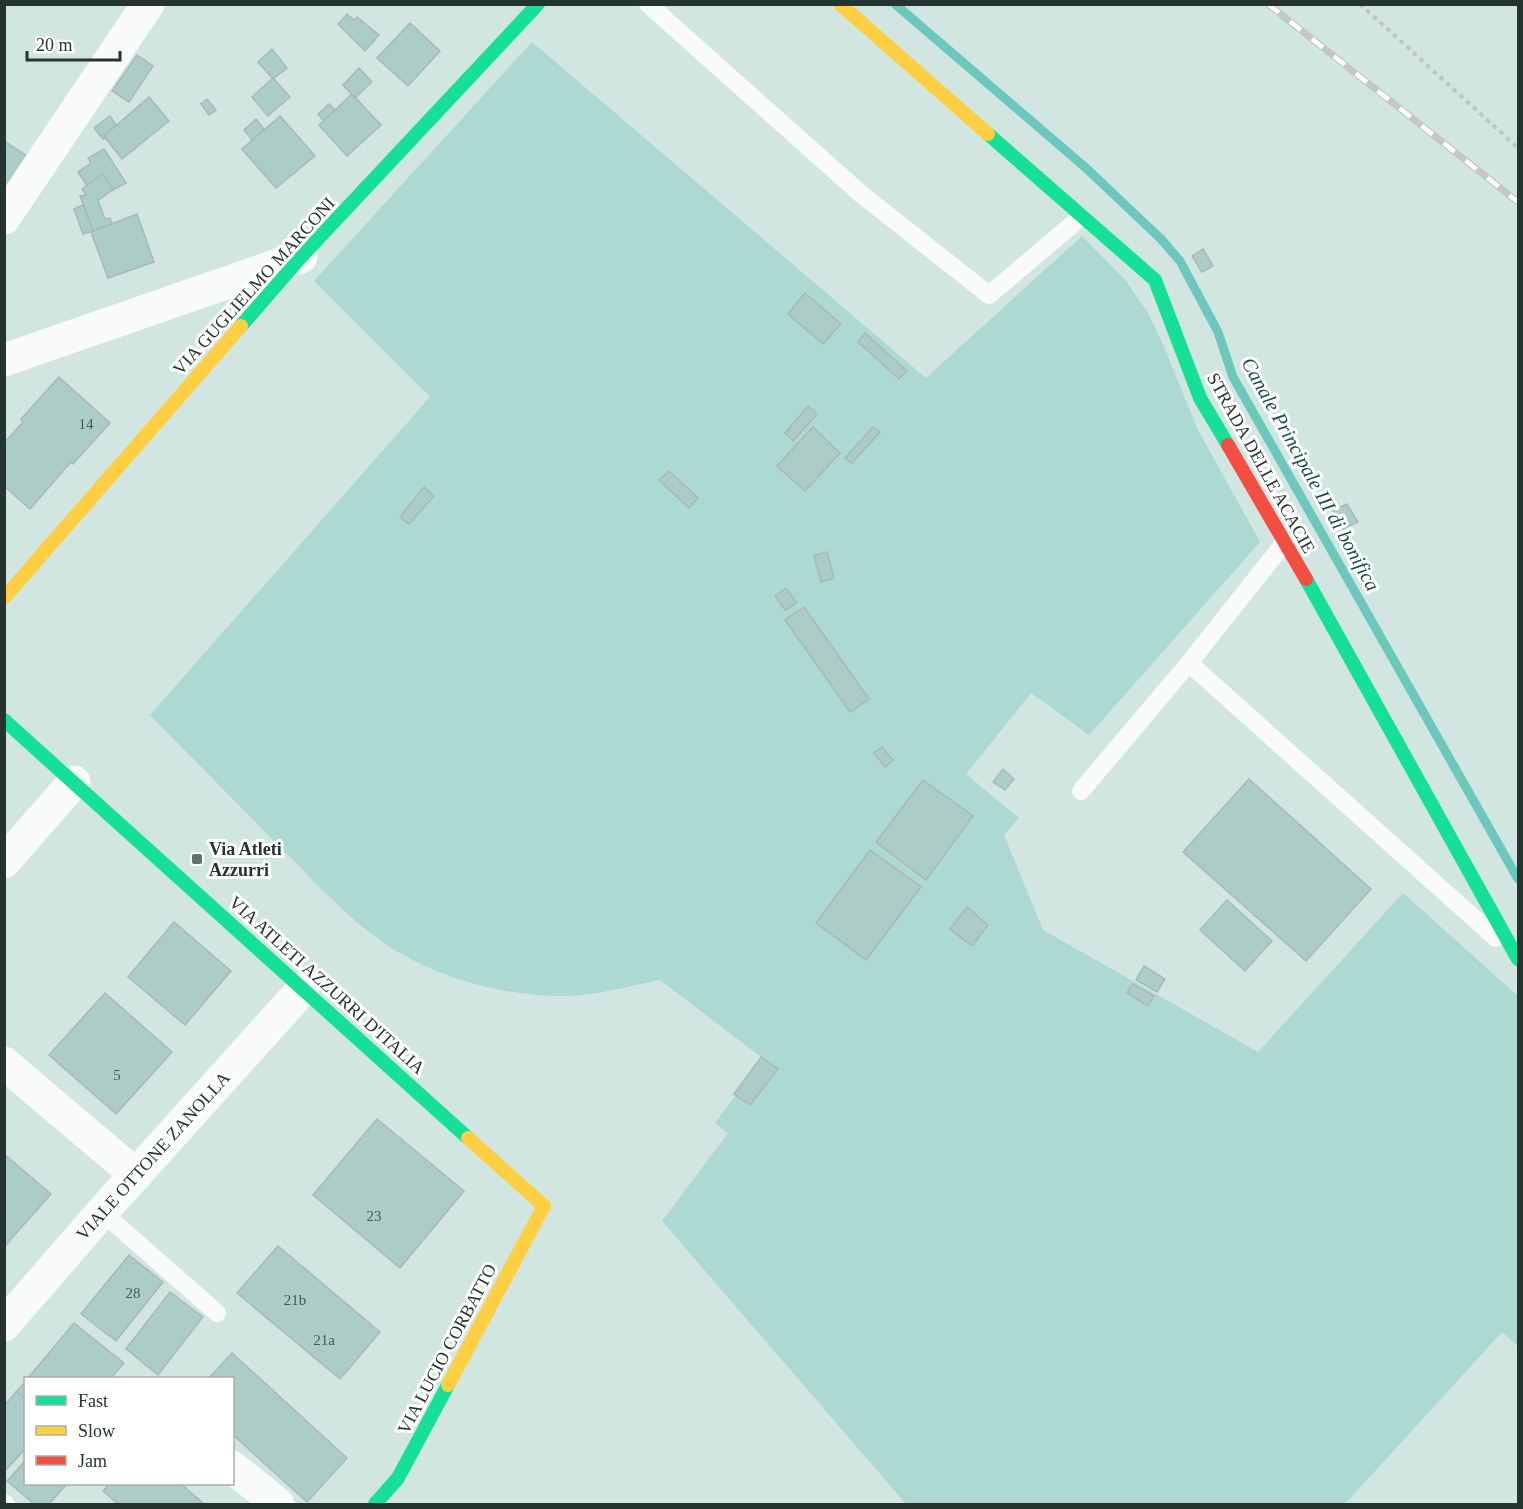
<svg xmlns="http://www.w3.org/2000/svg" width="1523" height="1509" font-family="Georgia,serif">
  <rect width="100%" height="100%" fill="#d1e5e1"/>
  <path fill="#acd9d2" d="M532,42L926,378L1082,236L1126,281L1148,313L1164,347L1198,430L1260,542L1089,735L1031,693L966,774L1019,818L1004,835L1043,930L1258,1052L1403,893L1518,996V1346L1502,1332L1345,1504H906L662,1221L728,1133L715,1123L735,1096L734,1094L761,1057L660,980C625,987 592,997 557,996C503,995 447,980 400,953C361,931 322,890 291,858C244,810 197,763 150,715L430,397L314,281Z"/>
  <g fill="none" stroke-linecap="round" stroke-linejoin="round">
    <polyline stroke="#6cc8bc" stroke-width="9" points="895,4 1086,168 1161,239 1180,261 1218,332 1233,377 1518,879"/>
  </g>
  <g fill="#acccc7" stroke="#a9b9b6" stroke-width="1.5">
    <polygon points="347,14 354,20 357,17 379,35 365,51 338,24"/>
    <polygon points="410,23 440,51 408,86 377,58"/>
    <polygon points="272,49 287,68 273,79 258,62"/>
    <polygon points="137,55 153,66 129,102 112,91"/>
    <polygon points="359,68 372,82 355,98 343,85"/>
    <polygon points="273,78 290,97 268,116 252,97"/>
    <polygon points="352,94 381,125 347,156 319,125"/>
    <polygon points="149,97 169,121 122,159 104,136"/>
    <polygon points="207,99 216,110 209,115 201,104"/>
    <polygon points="329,104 335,110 323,120 318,114"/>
    <polygon points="110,116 116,125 104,136 105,138 103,139 94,128"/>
    <polygon points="280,116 315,156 276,188 242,149"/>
    <polygon points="256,119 264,129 252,140 244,130"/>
    <polygon points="4,141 33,160 4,202"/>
    <polygon points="104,149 126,183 113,190 103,174 87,186 78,172 91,163 88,158"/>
    <polygon points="103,174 113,190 98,200 105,219 110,218 112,224 93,231 80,196 86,195 82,189"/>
    <polygon points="83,205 93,231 83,234 74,209"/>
    <polygon points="137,214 154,262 108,278 91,232"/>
    <polygon points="1203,249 1213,266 1202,272 1192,256"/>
    <polygon points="805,293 841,324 823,344 788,314"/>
    <polygon points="865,333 907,371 899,379 858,342"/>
    <polygon points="59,377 110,423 73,464 71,462 30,509 4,486 4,443 23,422 21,419"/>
    <polygon points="808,406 817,414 793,441 785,433"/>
    <polygon points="813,427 840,453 805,491 777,466"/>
    <polygon points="873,427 880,432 852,463 845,458"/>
    <polygon points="669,471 698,498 689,508 659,480"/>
    <polygon points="424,487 434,496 409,524 400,517"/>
    <polygon points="1347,504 1358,522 1343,529 1333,510"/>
    <polygon points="827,552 834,578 821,582 814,556"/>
    <polygon points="786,588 797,603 785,610 775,596"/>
    <polygon points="804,607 869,699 850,712 785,620"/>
    <polygon points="882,747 893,760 885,767 874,753"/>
    <polygon points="1003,769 1014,779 1005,790 993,782"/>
    <polygon points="1249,779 1371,889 1306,961 1183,852"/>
    <polygon points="923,780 973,816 926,880 876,842"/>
    <polygon points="870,850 921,887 866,960 816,923"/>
    <polygon points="1227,900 1272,941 1245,971 1200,930"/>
    <polygon points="967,907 988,925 972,946 950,929"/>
    <polygon points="174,922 231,971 185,1025 128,977"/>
    <polygon points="1144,966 1165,979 1157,992 1136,980"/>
    <polygon points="1132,984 1154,996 1148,1006 1127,993"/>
    <polygon points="105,993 172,1052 116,1114 49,1055"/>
    <polygon points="761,1057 778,1069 750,1105 734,1094"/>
    <polygon points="377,1119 464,1191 400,1268 313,1195"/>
    <polygon points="4,1154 51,1194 4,1247"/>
    <polygon points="278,1246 380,1332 340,1379 237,1293"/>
    <polygon points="129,1255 163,1282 116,1341 81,1314"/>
    <polygon points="170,1292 203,1317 158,1375 126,1349"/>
    <polygon points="74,1323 124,1363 111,1378 28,1378"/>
    <polygon points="232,1353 347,1458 307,1502 232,1434 232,1378 209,1378"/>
    <polygon points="26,1381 26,1399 16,1392"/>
    <polygon points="16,1392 26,1399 26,1448 4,1472 4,1406"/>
    <polygon points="26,1460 26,1484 67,1484 49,1504 34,1504 7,1481"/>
    <polygon points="109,1484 181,1484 204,1504 118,1504 103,1491"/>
  </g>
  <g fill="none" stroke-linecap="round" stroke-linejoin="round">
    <polyline stroke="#bfc5c5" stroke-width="4" stroke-dasharray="4.5 4.5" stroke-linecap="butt" points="1360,4 1518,148"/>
    <g stroke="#f8fbfa" stroke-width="18">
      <polyline points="648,4 861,194 989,295 1081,217"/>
      <polyline points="1189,663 1496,938"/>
      <polyline points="1081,791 1189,663 1285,542"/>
      <polyline points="102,1212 217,1313"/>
      <polyline points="4,1503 6,1504"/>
    </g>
    <g stroke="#f8fbfa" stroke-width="33">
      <polyline points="4,218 148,4"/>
      <polyline points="4,360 301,257"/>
      <polyline points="4,862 74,782"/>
      <polyline points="4,1063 136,1175"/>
      <polyline points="4,1325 102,1212 303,989"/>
      <polyline points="232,1467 278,1504"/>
    </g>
    <g stroke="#16e098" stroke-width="14">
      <polyline points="988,134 1155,280 1200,398 1228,445"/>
      <polyline points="241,326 301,257 538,4"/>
      <polyline points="1306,579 1518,959"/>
      <polyline points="4,720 468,1138"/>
      <polyline points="375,1504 398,1478 448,1385"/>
    </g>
    <g stroke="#ffcf43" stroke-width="14">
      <polyline points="840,4 988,134"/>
      <polyline points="4,598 241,326"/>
      <polyline points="448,1385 544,1206 468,1138"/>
    </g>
    <polyline stroke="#f24e42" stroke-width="14" points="1228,445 1306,579"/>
    <defs>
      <polyline id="rail" points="1268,4 1518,202"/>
    </defs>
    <use href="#rail" stroke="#c3c8c7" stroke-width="7"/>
    <use href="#rail" stroke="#fff" stroke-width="4.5" stroke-dasharray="14" stroke-linecap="butt"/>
  </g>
  <rect fill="#62726f" stroke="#fff" stroke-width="2" x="191" y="853" width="12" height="12" rx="3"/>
  <g text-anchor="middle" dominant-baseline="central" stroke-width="6" stroke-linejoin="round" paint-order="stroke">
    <g font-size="15" fill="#485a56">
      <text x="86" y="424">14</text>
      <text x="117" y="1075">5</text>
      <text x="374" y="1216">23</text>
      <text x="133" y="1293">28</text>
      <text x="295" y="1300">21b</text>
      <text x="324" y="1340">21a</text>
    </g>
    <g font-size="18" fill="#263431" stroke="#fff">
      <text transform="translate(254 286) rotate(-48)">VIA GUGLIELMO MARCONI</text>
      <text transform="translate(1261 463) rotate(61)">STRADA DELLE ACACIE</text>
      <text transform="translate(327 985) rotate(42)">VIA ATLETI AZZURRI D'ITALIA</text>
      <text transform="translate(153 1156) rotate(-48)">VIALE OTTONE ZANOLLA</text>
      <text transform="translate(447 1349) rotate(-62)">VIA LUCIO CORBATTO</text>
    </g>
    <g font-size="18" font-weight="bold" fill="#263431" stroke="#fff" text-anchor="start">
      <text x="209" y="849">Via Atleti<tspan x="209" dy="21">Azzurri</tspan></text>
    </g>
    <g font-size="20" font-style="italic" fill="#194d46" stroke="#fff">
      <text transform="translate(1311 474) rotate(61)">Canale Principale III di bonifica</text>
    </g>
  </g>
  <rect width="1523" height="1509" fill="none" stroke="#263431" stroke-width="12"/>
  <rect x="24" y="1377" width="210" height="108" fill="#ffffff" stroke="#a8aead" stroke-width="1.5"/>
  <rect x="36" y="1396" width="30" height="9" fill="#16e098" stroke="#a8aead" stroke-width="1.5"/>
  <text x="78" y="1407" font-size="18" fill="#263431">Fast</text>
  <rect x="36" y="1426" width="30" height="9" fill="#ffcf43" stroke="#a8aead" stroke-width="1.5"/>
  <text x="78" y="1437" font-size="18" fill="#263431">Slow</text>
  <rect x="36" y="1456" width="30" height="9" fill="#f24e42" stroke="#a8aead" stroke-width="1.5"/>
  <text x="78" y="1467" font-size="18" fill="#263431">Jam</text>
  <path d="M27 51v9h93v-9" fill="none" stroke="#263431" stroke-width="3"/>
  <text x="36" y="51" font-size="18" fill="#263431" stroke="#ffffff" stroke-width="4.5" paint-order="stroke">20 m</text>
</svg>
